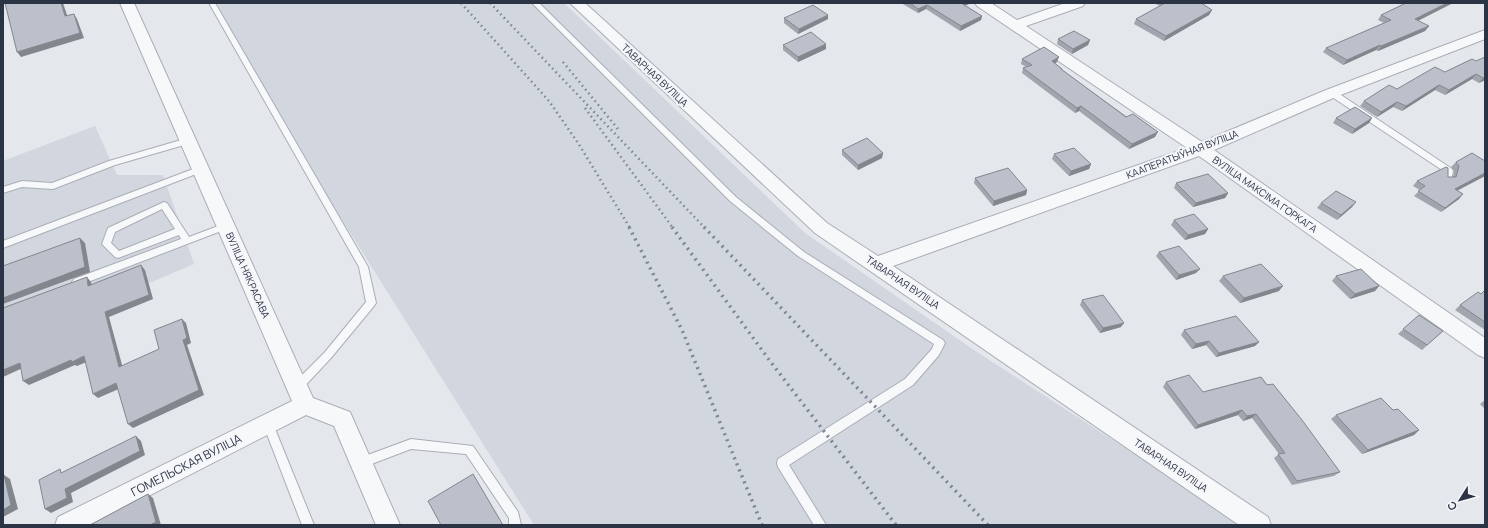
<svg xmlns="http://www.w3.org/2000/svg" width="1488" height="528" font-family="Manrope,sans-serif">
  <rect width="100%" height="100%" fill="#e4e7ec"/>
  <g fill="#d2d6de">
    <polygon points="209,3 564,3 805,233 971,348 1244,525 534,525 244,64"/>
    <polygon points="95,126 117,175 163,175 194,264 3,345 3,161"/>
  </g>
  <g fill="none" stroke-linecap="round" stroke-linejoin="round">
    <defs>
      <g id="service">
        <polygon points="209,3 215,3 368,267 376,303 374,306 331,358 301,390 297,391 293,390 292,387 293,384 325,352 366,302 359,267"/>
        <polygon points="532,3 539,3 736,197 804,252 943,340 945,343 939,355 913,385 789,465 826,525 814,525 778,467 777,463 778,459 905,379 932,349 934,344 798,256 730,201"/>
        <polygon points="1329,91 1335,91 1452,169 1453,171 1451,181 1445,181 1444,179 1445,172 1329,95"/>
        <polygon points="188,138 192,141 191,143 115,165 53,189 22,187 3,193 3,187 22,181 52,183 109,161"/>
        <polygon points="201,166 205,169 204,171 3,248 3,241"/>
        <path d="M164,202L167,203L189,237L226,223L230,226L229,228L80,285H74L72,282L74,279L181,239L179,235L118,258L115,257L102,244L108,228ZM162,209L175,229L119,251L111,243L115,232Z"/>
        <polygon points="268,419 272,421 273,424 314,525 302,525 263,424 264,421"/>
        <polygon points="411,439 473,446 518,512 521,525 509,525 509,518 466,454 411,449 361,468 357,467 356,463 357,459"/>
      </g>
      <g id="minor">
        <polygon points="120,3 134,3 313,398 350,412 400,525 376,525 334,426 306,415 92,525 55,525 58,517 292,401"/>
        <polygon points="570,3 585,3 827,223 878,256 1187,148 977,6 975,3 991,3 1017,20 1065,3 1085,3 1083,6 1026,26 1202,142 1326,90 1485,30 1485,39 1338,96 1214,150 1485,338 1485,358 1478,355 1199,156 893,266 1268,517 1271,525 1239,525 815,233"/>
      </g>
    </defs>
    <use href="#service" stroke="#a9aeb7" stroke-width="2"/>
    <use href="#minor" stroke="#a9aeb7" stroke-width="2"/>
    <use href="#service" fill="#f7f8fa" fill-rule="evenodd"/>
    <use href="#minor" fill="#f7f8fa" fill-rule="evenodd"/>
    <g stroke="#7d8696" stroke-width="2.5" stroke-dasharray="1.5 3.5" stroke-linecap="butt">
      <polyline points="461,3 549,101 578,143 630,228"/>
      <polyline points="490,3 705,228"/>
      <polyline points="563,62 618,129"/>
      <polyline points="585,108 673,228"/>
    </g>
    <g stroke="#7d8696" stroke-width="3.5" stroke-dasharray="2 4.5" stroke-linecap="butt">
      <polyline points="629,227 682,330 762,525"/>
      <polyline points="672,227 770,361 896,525"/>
      <polyline points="704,227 988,525"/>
    </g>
  </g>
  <g fill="#a1a5ae">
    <polygon points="901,3 971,3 965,6 982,16 981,20 960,31 926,9 918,13"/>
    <polygon points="1154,3 1201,3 1212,10 1209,15 1164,41 1134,24 1136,19 1160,6"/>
    <polygon points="1406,3 1453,3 1418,21 1429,26 1425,31 1378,51 1376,50 1343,65 1323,52 1326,48 1384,23 1378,20 1381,15"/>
    <polygon points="784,18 828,19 798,34 784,23"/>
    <polygon points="1058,39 1090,40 1088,45 1072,54 1057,44"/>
    <polygon points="783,45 826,49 798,62 783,50"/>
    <polygon points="1022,59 1057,62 1055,63 1062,69 1062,70 1155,137 1129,149 1079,111 1075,113 1022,73 1023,68 1026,67 1021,64"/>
    <polygon points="1472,59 1485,80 1479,83 1472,79 1445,95 1435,90 1402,111 1393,107 1377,117 1360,106 1364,101 1445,72"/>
    <polygon points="1336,118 1372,118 1369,123 1352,134 1333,123"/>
    <polygon points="842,150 883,153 882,158 858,170 842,155"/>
    <polygon points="1054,154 1091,164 1089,169 1069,176 1052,159"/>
    <polygon points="1485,161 1485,176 1457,191 1459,199 1441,212 1414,196 1420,190 1413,186 1417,181 1448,177 1453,177 1454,171 1451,167 1456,162"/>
    <polygon points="975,178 1027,190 1026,195 993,206 974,183"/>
    <polygon points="1176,183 1228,193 1225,198 1193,207 1174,188"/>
    <polygon points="1356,202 1352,207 1337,220 1317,208 1321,203"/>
    <polygon points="1174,220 1208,229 1205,234 1185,240 1171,225"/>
    <polygon points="1159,252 1196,273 1176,280 1156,256"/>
    <polygon points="1223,276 1279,291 1240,303 1219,281"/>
    <polygon points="1336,276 1379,286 1375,291 1350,299 1332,281"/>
    <polygon points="1485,290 1485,330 1455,310 1460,305 1481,294"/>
    <polygon points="1082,300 1121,327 1100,333 1080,305"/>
    <polygon points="1419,315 1443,331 1422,350 1398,334"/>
    <polygon points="1184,330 1259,342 1255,346 1216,357 1206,345 1192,349 1181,335"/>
    <polygon points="1261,377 1340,472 1334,476 1292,485 1274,458 1279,454 1252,418 1243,421 1238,415 1195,429 1163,387 1166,382 1203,392"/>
    <polygon points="1485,400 1485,409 1480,404"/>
    <polygon points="1393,410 1419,430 1414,435 1362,454 1331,419 1336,415"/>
  </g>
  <g fill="#83868d">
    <polygon points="61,3 63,3 69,21 65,16"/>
    <polygon points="962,3 971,3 960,8"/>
    <polygon points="1447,3 1453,3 1411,24 1415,19"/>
    <polygon points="927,5 926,9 918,13 918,9"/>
    <polygon points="1212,10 1209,15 1164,41 1166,36"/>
    <polygon points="74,14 77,19 84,38 21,57 17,52"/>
    <polygon points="828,15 828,19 798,34 799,29"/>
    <polygon points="982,16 981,20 960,31 961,26"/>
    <polygon points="1429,26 1425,31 1378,51 1381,46"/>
    <polygon points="1090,40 1088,45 1072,54 1073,49"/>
    <polygon points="826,44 826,49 798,62 798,57"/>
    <polygon points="1380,45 1376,50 1343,65 1347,60"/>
    <polygon points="1059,57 1057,62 1050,66 1052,61"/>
    <polygon points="1476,74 1472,79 1445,95 1449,90"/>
    <polygon points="1485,77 1485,80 1479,83 1483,78"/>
    <polygon points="1439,85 1435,90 1402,111 1406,106"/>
    <polygon points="1397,102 1393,107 1377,117 1381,112"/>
    <polygon points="1081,106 1079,111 1075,113 1077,108"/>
    <polygon points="1372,118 1369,123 1352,134 1355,129"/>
    <polygon points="1158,132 1155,137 1129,149 1132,144"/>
    <polygon points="883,153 882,158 858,170 858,165"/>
    <polygon points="1091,164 1089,169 1069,176 1071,171"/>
    <polygon points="1485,173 1485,176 1450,194 1455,189"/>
    <polygon points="1027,190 1026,195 993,206 994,201"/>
    <polygon points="1228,193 1225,198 1193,207 1196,203"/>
    <polygon points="1463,194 1459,199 1441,212 1445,208"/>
    <polygon points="1356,202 1352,207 1337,220 1341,215"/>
    <polygon points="1208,229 1205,234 1185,240 1188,235"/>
    <polygon points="80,238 85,243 90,272 3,304 3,298"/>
    <polygon points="141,265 145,270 153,299 109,317 124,372 119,367 105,312"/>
    <polygon points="1200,269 1196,273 1176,280 1179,275"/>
    <polygon points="87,277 91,282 93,291 88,286"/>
    <polygon points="1283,286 1279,291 1240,303 1244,298"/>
    <polygon points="1379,286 1375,291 1350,299 1355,294"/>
    <polygon points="182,319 186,323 191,343 187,345 204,395 133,428 128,424 183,340"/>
    <polygon points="1124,323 1121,327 1100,333 1103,328"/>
    <polygon points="1209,341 1206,345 1192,349 1196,344"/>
    <polygon points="1259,342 1255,346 1216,357 1219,353"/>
    <polygon points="84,356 89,361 77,366 75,365 29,385 23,381 71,360"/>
    <polygon points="20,363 25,367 3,377 3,370"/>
    <polygon points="116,383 121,388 98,398 93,394"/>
    <polygon points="1242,410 1238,415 1195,429 1198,425"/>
    <polygon points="1256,414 1252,418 1243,421 1247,416"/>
    <polygon points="1419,430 1414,435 1362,454 1368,450"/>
    <polygon points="136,436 141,441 145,455 71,493 73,502 51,513 45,509 65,489"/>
    <polygon points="4,475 10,479 18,509 3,517"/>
    <polygon points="148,494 153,498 161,525 150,525"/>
  </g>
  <g fill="#bbc0ca" stroke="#83868d">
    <polygon points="5,3 61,3 65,16 74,14 80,33 17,52"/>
    <polygon points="910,3 962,3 961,3 982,16 961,26 927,5 918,9"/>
    <polygon points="1165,3 1201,3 1212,10 1166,36 1136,19"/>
    <polygon points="1406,3 1447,3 1415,19 1429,26 1381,46 1380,45 1347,60 1326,48 1391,20 1381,15"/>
    <polygon points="813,5 828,15 799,29 784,18"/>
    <polygon points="1074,31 1090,40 1073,49 1058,39"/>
    <polygon points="811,32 826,44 798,57 783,45"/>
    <polygon points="1044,47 1059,57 1052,61 1062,69 1061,69 1126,117 1133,114 1158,132 1132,144 1081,106 1077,108 1023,68 1032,65 1022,59"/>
    <polygon points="1485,57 1485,77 1483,78 1476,74 1449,90 1439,85 1406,106 1397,102 1381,112 1364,101 1389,85 1397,89 1435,67 1445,72 1472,59 1476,61"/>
    <polygon points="1355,107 1372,118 1355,129 1336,118"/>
    <polygon points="867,138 883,153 858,165 842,150"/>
    <polygon points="1074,148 1091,164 1071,171 1054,154"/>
    <polygon points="1472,153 1485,161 1485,173 1455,189 1463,194 1445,208 1418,191 1425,186 1417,181 1446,167 1448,168 1448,177 1456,177 1459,166 1456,162"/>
    <polygon points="1008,168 1027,190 994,201 975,178"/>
    <polygon points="1208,174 1228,193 1196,203 1176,183"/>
    <polygon points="1336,191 1356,202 1341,215 1321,203"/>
    <polygon points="1194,214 1208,229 1188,235 1174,220"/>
    <polygon points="80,238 85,267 3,298 3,266"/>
    <polygon points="1179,246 1200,269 1179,275 1159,252"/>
    <polygon points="1261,264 1283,286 1244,298 1223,276"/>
    <polygon points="141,265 149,295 105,312 119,367 159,349 154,330 182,319 187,338 183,340 199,390 128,424 116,383 93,394 84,356 72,362 71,360 23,381 20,363 3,370 3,308 87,277 88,286"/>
    <polygon points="1361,269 1379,286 1355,294 1336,276"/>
    <polygon points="1485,290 1485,322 1460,305 1478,292 1481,294"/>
    <polygon points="1103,295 1124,323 1103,328 1082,300"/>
    <polygon points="1419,315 1443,331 1427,345 1403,329"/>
    <polygon points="1236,316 1259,342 1219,353 1209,341 1196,344 1184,330"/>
    <polygon points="1189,375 1203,392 1261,377 1267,385 1273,384 1302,420 1340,472 1297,481 1278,454 1285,453 1256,414 1247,416 1242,410 1198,425 1166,382"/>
    <polygon points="1381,398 1393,410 1398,409 1419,430 1368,450 1336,415"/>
    <polygon points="136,436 140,451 65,489 67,498 45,509 39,480 60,469 61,473"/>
    <polygon points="473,474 503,525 441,525 428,501"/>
    <polygon points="3,475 4,475 11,505 3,510"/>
    <polygon points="148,494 156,522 150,525 90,525"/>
  </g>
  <g text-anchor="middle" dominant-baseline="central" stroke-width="4" stroke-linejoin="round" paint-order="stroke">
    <g font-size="10" fill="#2b3445" stroke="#f4f6f9">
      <text transform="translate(655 75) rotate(43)">ТАВАРНАЯ ВУЛІЦА</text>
      <text transform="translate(1182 154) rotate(-21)">КААПЕРАТЫЎНАЯ ВУЛІЦА</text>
      <text transform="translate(1265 194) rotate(35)">ВУЛІЦА МАКСІМА ГОРКАГА</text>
      <text transform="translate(248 275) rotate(66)">ВУЛІЦА НЯКРАСАВА</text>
      <text transform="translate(903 282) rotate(34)">ТАВАРНАЯ ВУЛІЦА</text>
      <text transform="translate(1171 465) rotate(34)">ТАВАРНАЯ ВУЛІЦА</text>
    </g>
    <g font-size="12" fill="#2b3445" stroke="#f4f6f9">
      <text transform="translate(186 465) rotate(-27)">ГОМЕЛЬСКАЯ ВУЛІЦА</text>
    </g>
  </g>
  <rect width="1488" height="528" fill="none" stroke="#2b3445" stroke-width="8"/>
  <g transform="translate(1460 500) rotate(233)" stroke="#f4f6f9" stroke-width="3" paint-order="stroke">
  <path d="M0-3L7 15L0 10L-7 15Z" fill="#2b3445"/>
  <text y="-6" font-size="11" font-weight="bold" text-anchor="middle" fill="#2b3445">С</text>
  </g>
</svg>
